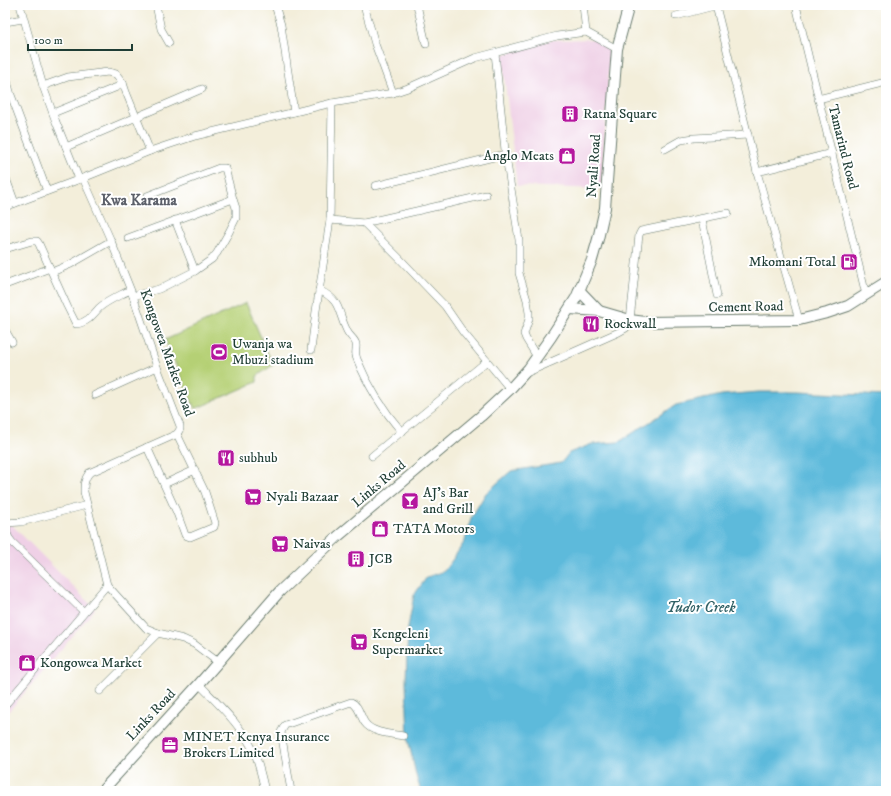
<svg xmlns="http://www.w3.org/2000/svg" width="891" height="796" font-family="'IM FELL DW Pica',serif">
  <rect width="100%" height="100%" fill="#fff"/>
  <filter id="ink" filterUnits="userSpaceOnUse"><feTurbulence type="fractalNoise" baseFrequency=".025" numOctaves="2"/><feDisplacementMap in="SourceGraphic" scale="8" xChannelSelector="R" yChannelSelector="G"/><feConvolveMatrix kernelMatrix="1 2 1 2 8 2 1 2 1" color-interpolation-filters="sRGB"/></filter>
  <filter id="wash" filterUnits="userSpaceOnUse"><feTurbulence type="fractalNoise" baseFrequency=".012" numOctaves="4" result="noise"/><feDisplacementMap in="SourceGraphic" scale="16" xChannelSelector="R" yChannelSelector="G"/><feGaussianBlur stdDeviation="0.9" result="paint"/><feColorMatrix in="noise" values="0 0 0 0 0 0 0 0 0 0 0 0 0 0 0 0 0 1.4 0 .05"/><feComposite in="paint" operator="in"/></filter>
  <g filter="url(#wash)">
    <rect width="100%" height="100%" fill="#f3eeda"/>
    <g fill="#efd0e6">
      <polygon points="597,39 610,52 601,189 517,186 502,55 549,40"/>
      <polygon points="5,524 12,525 95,609 5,716"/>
    </g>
    <polygon fill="#b5d075" stroke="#6a8654" points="246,303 273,365 257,376 257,382 195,409 165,340"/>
    <polygon fill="#5dbadb" stroke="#3e7c88" points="759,392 797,392 886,396 886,791 421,791 417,779 408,739 406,681 408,628 414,595 427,577 444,571 453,559 465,541 471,518 486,493 511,471 561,463 569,453 592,444 619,442 676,405 722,395"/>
  </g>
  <g filter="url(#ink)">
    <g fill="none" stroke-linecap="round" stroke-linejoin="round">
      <defs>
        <g id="minor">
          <polyline points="20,5 43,86 56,122 79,179"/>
          <polyline points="156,5 161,29 169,43"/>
          <polyline points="275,5 281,25 294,112"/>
          <polyline points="364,5 375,44 393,93"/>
          <polyline points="417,5 426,44"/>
          <polyline points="583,5 586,32"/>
          <polyline points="796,5 866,295"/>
          <polyline points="716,6 757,172 799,320"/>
          <polyline points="676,16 718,5"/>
          <polyline points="5,22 23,19"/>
          <polyline points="495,53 505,150 519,240 519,273 527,300 529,313 529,319 524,334 526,339 537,357"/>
          <polyline points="5,74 11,95 47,191"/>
          <polyline points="43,86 68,77 108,72 116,74 123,83 126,92 150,151"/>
          <polyline points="818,99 886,82"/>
          <polyline points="53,113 117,87 123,83"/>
          <polyline points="66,147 202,89"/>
          <polyline points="665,149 681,140 694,138 748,135"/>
          <polyline points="757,172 832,153"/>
          <polyline points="5,176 15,203"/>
          <path d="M83,178L111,241L133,296L157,367L180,426V429L177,434L89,473C84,480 84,484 84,492L107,585L146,628L158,633L183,639L194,644L218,662"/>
          <polyline points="375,186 506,154"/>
          <polyline points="147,196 219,168 225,168 233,199 236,208 236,218 229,232 217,253 212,259 195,271"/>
          <polyline points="5,207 83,178 150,151 195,136 332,103 393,93 408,88 475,58 557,36 586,32 617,49"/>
          <polyline points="702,219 717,295"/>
          <polyline points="330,220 364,223 399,258 445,306 463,332 510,389"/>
          <polyline points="364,223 486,195"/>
          <polyline points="128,238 233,199"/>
          <path d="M5,249L32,241H37L39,244L67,306L76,324C87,323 93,315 99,308C106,301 121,295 130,290"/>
          <polyline points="52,272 71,264 111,241"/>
          <polyline points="5,285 50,268"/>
          <path d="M319,290C342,301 337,311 347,331C349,336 355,339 356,344C357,349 354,353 357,359C368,386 383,410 402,432"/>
          <polyline points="133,296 159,289 195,271 175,220"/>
          <polyline points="5,330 12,342"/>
          <polyline points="311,350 316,311 330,220 332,103"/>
          <polyline points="526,373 619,332 626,328 630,320 639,235 641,231 728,213"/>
          <polyline points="95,395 157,367"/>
          <polyline points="147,447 177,513 184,532 185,535 190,537 214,527 215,523 205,492 177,434"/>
          <polyline points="372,456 487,361"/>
          <polyline points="164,484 195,470"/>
          <polyline points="5,523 21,522 87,505"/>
          <path d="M8,523C5,531 7,536 12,542L83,611"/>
          <path d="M199,684C218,704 242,726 254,752C259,764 262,778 265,791"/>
          <polyline points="100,691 158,633"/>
          <polyline points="5,705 107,585"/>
          <path d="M291,791L281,732L285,725L351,702C359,705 360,716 365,723C372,733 392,734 403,736"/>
        </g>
        <g id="secondary">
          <polyline points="579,290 599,311"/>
          <polyline points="570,309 599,311 630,320 645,322 799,320 827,313 848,306 886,282"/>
          <polyline points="102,791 199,684 280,591 336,538 481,416 510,389 529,368 551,337 576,298 592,260 598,239 605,208 617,49 629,5"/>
        </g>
      </defs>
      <use href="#minor" stroke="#697b6e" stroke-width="8"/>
      <use href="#secondary" stroke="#697b6e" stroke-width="12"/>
      <use href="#minor" stroke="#fff" stroke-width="7"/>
      <use href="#secondary" stroke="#fff" stroke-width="10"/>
    </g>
  </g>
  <defs>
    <symbol id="building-square" viewBox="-11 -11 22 22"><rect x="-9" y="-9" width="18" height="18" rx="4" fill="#b5179e" stroke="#fff"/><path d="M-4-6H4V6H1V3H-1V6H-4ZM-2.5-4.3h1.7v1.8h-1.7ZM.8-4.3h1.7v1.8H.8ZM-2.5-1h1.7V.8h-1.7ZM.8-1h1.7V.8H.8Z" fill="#fff"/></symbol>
    <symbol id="shop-square" viewBox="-11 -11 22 22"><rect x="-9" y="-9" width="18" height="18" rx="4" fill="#b5179e" stroke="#fff"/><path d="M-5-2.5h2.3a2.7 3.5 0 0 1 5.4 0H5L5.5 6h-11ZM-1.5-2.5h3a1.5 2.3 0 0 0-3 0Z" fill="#fff"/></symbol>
    <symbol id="fuel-square" viewBox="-11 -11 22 22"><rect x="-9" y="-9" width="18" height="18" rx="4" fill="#b5179e" stroke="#fff"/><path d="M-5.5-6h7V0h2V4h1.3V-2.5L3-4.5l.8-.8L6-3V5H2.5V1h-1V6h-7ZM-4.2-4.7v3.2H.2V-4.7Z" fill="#fff"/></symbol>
    <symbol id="restaurant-square" viewBox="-11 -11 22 22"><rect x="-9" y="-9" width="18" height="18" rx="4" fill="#b5179e" stroke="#fff"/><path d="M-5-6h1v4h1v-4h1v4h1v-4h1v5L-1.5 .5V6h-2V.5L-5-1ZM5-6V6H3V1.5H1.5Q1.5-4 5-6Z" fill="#fff"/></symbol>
    <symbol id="stadium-square" viewBox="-11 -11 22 22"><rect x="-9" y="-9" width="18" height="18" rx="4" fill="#b5179e" stroke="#fff"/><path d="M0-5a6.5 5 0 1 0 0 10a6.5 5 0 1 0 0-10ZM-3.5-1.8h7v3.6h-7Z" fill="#fff"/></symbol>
    <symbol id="supermarket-square" viewBox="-11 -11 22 22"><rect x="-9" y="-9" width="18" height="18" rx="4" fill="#b5179e" stroke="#fff"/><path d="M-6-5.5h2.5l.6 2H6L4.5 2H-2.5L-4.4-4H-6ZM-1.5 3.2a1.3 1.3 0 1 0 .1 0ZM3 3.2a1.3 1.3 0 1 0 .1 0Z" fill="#fff"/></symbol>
    <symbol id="bar-square" viewBox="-11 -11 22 22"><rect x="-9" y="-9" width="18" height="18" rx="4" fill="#b5179e" stroke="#fff"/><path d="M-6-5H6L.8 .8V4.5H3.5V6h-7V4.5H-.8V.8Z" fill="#fff"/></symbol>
    <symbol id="office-square" viewBox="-11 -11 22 22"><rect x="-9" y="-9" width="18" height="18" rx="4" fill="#b5179e" stroke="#fff"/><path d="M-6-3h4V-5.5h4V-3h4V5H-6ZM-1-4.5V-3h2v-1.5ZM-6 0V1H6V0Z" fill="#fff"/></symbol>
  </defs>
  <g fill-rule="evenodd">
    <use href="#building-square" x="560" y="104" width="20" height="20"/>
    <use href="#shop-square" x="557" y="146" width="20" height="20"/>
    <use href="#fuel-square" x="839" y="252" width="20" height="20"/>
    <use href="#restaurant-square" x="581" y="314" width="20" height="20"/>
    <use href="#stadium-square" x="209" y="342" width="20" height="20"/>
    <use href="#restaurant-square" x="216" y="448" width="20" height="20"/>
    <use href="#supermarket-square" x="243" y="487" width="20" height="20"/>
    <use href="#bar-square" x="400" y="491" width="20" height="20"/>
    <use href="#shop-square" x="370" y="519" width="20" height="20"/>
    <use href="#supermarket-square" x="270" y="534" width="20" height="20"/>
    <use href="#building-square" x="346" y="549" width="20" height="20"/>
    <use href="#supermarket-square" x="349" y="632" width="20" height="20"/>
    <use href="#shop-square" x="17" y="653" width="20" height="20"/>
    <use href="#office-square" x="160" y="735" width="20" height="20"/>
  </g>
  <g text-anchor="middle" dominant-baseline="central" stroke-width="4" stroke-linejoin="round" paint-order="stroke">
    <g font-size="14" fill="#1f3d34" stroke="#fff" text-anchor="start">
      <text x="583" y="114">Ratna Square</text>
      <text x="554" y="156" text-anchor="end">Anglo Meats</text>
      <text x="836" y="262" text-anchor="end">Mkomani Total</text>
      <text x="604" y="324">Rockwall</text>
      <text x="232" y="344">Uwanja wa<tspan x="232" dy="16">Mbuzi stadium</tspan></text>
      <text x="239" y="458">subhub</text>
      <text x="423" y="493">AJ’s Bar<tspan x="423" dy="16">and Grill</tspan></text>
      <text x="266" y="497">Nyali Bazaar</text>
      <text x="393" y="529">TATA Motors</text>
      <text x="293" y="544">Naivas</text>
      <text x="369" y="559">JCB</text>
      <text x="372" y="634">Kengeleni<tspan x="372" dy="16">Supermarket</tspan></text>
      <text x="40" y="663">Kongowea Market</text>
      <text x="183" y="737">MINET Kenya Insurance<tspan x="183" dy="16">Brokers Limited</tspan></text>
    </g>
    <g font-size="14" fill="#1f3d34" stroke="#fff">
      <text transform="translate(843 147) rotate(76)">Tamarind Road</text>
      <text transform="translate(594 166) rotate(-86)">Nyali Road</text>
      <text transform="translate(746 307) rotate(-1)">Cement Road</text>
      <text transform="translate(167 353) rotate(70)">Kongowea Market Road</text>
      <text transform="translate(379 484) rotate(-40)">Links Road</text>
      <text transform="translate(151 715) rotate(-47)">Links Road</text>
    </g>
    <g font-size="15" font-weight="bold" fill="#5c606a" stroke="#fff">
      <text x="139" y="200">Kwa Karama</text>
    </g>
    <g font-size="15" font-style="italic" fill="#326266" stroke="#fff">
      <text x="701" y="607">Tudor Creek</text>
    </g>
  </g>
  <rect width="891" height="796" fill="none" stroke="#fff" stroke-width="20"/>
  <path d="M28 44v6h104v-6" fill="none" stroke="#1f3d34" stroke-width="2"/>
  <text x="34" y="44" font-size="12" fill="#1f3d34" stroke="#ffffff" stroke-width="3" paint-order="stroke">100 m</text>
</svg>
